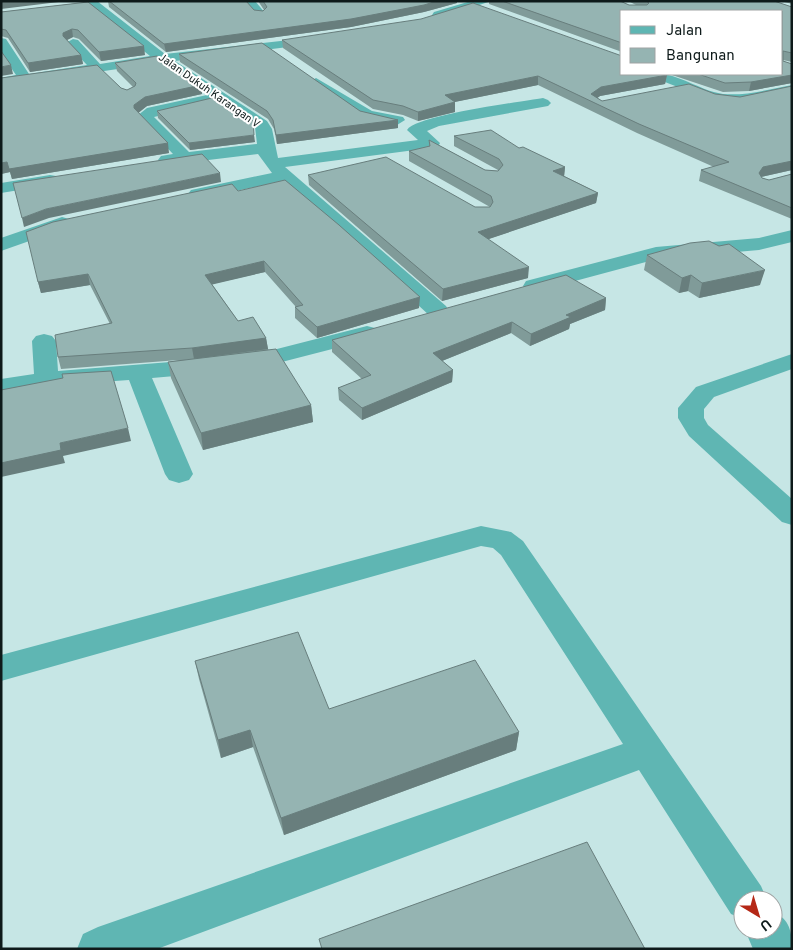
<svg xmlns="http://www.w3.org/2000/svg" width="793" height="950" font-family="Overpass,sans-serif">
  <rect width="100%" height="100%" fill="#c6e6e5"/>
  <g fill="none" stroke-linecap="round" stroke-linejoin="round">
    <g fill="#5fb6b3" fill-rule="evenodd">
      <path d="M89,1H97L165,54L325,36L327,39L320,43L175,61L267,121L272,129L278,158L418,140L407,130C417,115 520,102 543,98L548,100L551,103L548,106L439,126L427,131L440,143L438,147L285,167L446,306L449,311L446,316L438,318L430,316L341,234L279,182L197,199L191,198L188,194L191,190L272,173L258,154L167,165L161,164L158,160L161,156L173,154L137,116L147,108L207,95L159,63L1,86V78L16,75L1,53V38L6,39L29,74L87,65L66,43L73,39L78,40L100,64L150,56L89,7ZM217,102L255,127L257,144L189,152L154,117Z"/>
      <polygon points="242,1 255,1 266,14 264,17 256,17"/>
      <polygon points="471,1 491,1 438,19 432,15 434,12"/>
      <path d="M650,74C680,72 696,90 723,94C746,96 770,89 792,85V93L738,104L719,103L652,77Z"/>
      <polygon points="316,78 372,111 403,117 405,120 397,125 361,118 311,85 309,82"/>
      <polygon points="50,175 56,176 59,180 56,184 1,193 1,183"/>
      <polygon points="62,217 69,219 72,223 69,227 1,251 1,238"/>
      <polygon points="792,230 792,242 759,250 657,259 534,292 526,291 523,286 526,281 656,247 759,238"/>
      <polygon points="367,326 375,328 378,333 375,338 274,364 233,371 152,378 193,474 189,480 179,483 169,480 165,474 129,380 59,385 1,393 1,379 34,374 32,341 36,336 44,334 52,336 56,341 58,371 233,357 273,350"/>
      <polygon points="792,354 792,369 714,397 704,409 704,418 708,425 792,499 792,525 782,522 689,436 678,418 678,408 696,387"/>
      <polygon points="481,526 511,532 523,541 761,886 767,900 743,900 743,919 731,914 639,770 157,949 77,949 83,934 98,927 623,744 501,555 493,548 481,546 1,681 1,655"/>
      <path d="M773,912C790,919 792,932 792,949H753L745,930H773Z"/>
    </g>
  </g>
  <g fill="#809b99">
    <polygon points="108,1 246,1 254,10 263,11 264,10 258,1 457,1 457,3 424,12 351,27 166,52 109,7"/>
    <polygon points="489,1 620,1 629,5 636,5 628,1 774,1 792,7 792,62 783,60 783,61 792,64 792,83 749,91 723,92 669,74 782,74 622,11 622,52 489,4"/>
    <polygon points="781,1 792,1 792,4"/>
    <polygon points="88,2 145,55 101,61 79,39 73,37 67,40 81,55 83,64 30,72 8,38 1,36 1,12"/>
    <polygon points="282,40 622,74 667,75 665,84 600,96 597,98 602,101 715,94 740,97 792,86 792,170 761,177 762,178 769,180 792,174 792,219 699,181 701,170 714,167 637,133 538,85 454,102 455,112 418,121 403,115 373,109 283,48"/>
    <polygon points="179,54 360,111 398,128 277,144 274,129 268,119 180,62"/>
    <polygon points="115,63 201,85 202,94 147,106 138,112 169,153 12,179 10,172 1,174 1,78 121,88 127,90 133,87 117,71"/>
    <polygon points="157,111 255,142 190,150 158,118"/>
    <polygon points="454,136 519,148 565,167 564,176 598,193 596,203 488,239 528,278 442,301 309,185 308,175 475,207 490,207 409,161 409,151 429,147 429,140 485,170 498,171 498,170 454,146"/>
    <polygon points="238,191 419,308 317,338 295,318 295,307 296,307 265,272 212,284 238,321 266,338 268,349 311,405 313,422 203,450 171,378 168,362 179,360 61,369 58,357 110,324 90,285 41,293 38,282"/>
    <polygon points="647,255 760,285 699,298 688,291 679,293 644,270"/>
    <polygon points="606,298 605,310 570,324 569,329 530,346 511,333 442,361 453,370 452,382 362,420 339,400 338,388 362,379 332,352 332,340"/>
    <polygon points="195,661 329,709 519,732 516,750 284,835 253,747 221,758 199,679"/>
  </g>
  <g fill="#687e7d">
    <polygon points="1,1 67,1 1,9"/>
    <polygon points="437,1 457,1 457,3 424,12 351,27 166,52 164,44"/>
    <polygon points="72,29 73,37 65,41 63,36 63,33"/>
    <polygon points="144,46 145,55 101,61 99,52"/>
    <polygon points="81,55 83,64 30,72 28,63"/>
    <polygon points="11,65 13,74 1,76 1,67"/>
    <polygon points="667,75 665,84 600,96 592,102 591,94 601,87"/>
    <polygon points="792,75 792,83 749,91 751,82"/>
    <polygon points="538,76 538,85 445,104 445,95"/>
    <polygon points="201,85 202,94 147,106 136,115 134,108 134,105 145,97"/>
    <polygon points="455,102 455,112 418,121 418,112"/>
    <polygon points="398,120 398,128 277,144 276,135"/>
    <polygon points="254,135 255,142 190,150 189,143"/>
    <polygon points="168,143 169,153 12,179 10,172 1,174 1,163 7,162"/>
    <polygon points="792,161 792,170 761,177 759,173 763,167"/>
    <polygon points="565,167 564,177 553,171"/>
    <polygon points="220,173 221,182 49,218 24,227 22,218 46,209"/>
    <polygon points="598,193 596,203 477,243 478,232"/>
    <polygon points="264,261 265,272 206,286 205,275"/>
    <polygon points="529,267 528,278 442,301 443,289"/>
    <polygon points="765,270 760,285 699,298 702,283"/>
    <polygon points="88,274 90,285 41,293 38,282"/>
    <polygon points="691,275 688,291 679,293 682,278"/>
    <polygon points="420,297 419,308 317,338 317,327"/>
    <polygon points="606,298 605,310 570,324 569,329 530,346 531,334 566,315"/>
    <polygon points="512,322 511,333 432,365 433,353"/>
    <polygon points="266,338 268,349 194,359 192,348"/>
    <polygon points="453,370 452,382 362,420 362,408"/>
    <polygon points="311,405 313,422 203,450 201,433"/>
    <polygon points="128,428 131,441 63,456 65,463 1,477 1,463 60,443"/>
    <polygon points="250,730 253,747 221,758 218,740"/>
    <polygon points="519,732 516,750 284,835 281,818"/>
  </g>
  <g fill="#95b4b2" stroke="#687e7d">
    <polygon points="109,1 246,1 254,10 263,11 267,7 263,1 437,1 424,5 351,19 164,44"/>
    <polygon points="502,1 620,1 629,5 647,5 649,3 646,1 774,1 792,7 792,53 783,51 783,61 792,64 792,75 751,82 725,83 698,74 782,74 782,11 622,11 622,43"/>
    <polygon points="88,2 144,46 99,52 78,30 72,29 63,33 63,36 81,55 28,63 6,30 1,29 1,12"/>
    <polygon points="473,3 622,56 622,74 663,74 667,75 601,87 591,94 602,101 689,84 715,94 740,97 792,86 792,161 763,167 759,173 762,178 769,180 792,174 792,208 701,170 729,162 639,124 538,76 445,95 455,102 418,112 403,106 373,100 282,40 421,19"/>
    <polygon points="262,43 360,111 398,120 276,135 273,120 267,111 179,54"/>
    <polygon points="1,51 11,65 1,67"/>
    <polygon points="157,56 201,85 145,97 134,105 134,108 168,143 9,169 7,162 1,163 1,78 97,65 121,88 127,90 135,86 136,83 115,63"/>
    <polygon points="216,97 253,121 254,135 189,143 157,111"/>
    <polygon points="491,130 519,148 523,147 565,167 553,171 598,193 478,232 529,267 443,289 308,175 386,157 475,207 490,207 493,202 491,196 409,151 430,146 429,140 485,170 498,171 503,165 499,159 454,136"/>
    <polygon points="202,154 220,173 46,209 22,218 13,183"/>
    <polygon points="285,180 339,225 420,297 317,327 295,307 303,305 264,261 205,275 238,321 253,317 266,338 192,348 58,357 55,335 112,323 88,274 38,282 26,232 53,222 232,184 238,191"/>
    <polygon points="709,241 719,246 729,244 765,270 702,283 691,275 682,278 647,255 690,243"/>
    <polygon points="566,275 606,298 566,315 571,317 531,334 512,322 433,353 453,370 362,408 338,388 371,375 332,340"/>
    <polygon points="276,349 311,405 201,433 168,362"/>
    <polygon points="111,371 128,428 60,443 61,450 1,463 1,390 63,378 62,374"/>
    <polygon points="298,632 329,709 475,660 519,732 281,818 250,730 218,740 195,661"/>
    <polygon points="587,842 645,949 322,949 319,939"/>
  </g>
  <g text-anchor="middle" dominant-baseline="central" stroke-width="4" stroke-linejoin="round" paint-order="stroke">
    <g font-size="11" fill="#0e1a1a" stroke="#fff">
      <text transform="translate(209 91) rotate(35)">Jalan Dukuh Karangan V</text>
    </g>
  </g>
  <rect width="793" height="950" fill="none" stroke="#0e1a1a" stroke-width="5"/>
  <rect x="620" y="10" width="162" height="65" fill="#ffffff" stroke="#9fa3a3"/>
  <rect x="630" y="26" width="25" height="8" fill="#5fb6b3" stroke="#9fa3a3"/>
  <text x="666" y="35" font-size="15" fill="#0e1a1a">Jalan</text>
  <rect x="630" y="48" width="25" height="15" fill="#95b4b2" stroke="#9fa3a3"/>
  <text x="666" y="60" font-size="15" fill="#0e1a1a">Bangunan</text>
  <g transform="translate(758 915) rotate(142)"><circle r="24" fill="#ffffff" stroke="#9fa3a3"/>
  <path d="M0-4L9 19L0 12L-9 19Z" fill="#b52817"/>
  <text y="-8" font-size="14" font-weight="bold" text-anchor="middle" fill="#0e1a1a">U</text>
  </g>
</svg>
